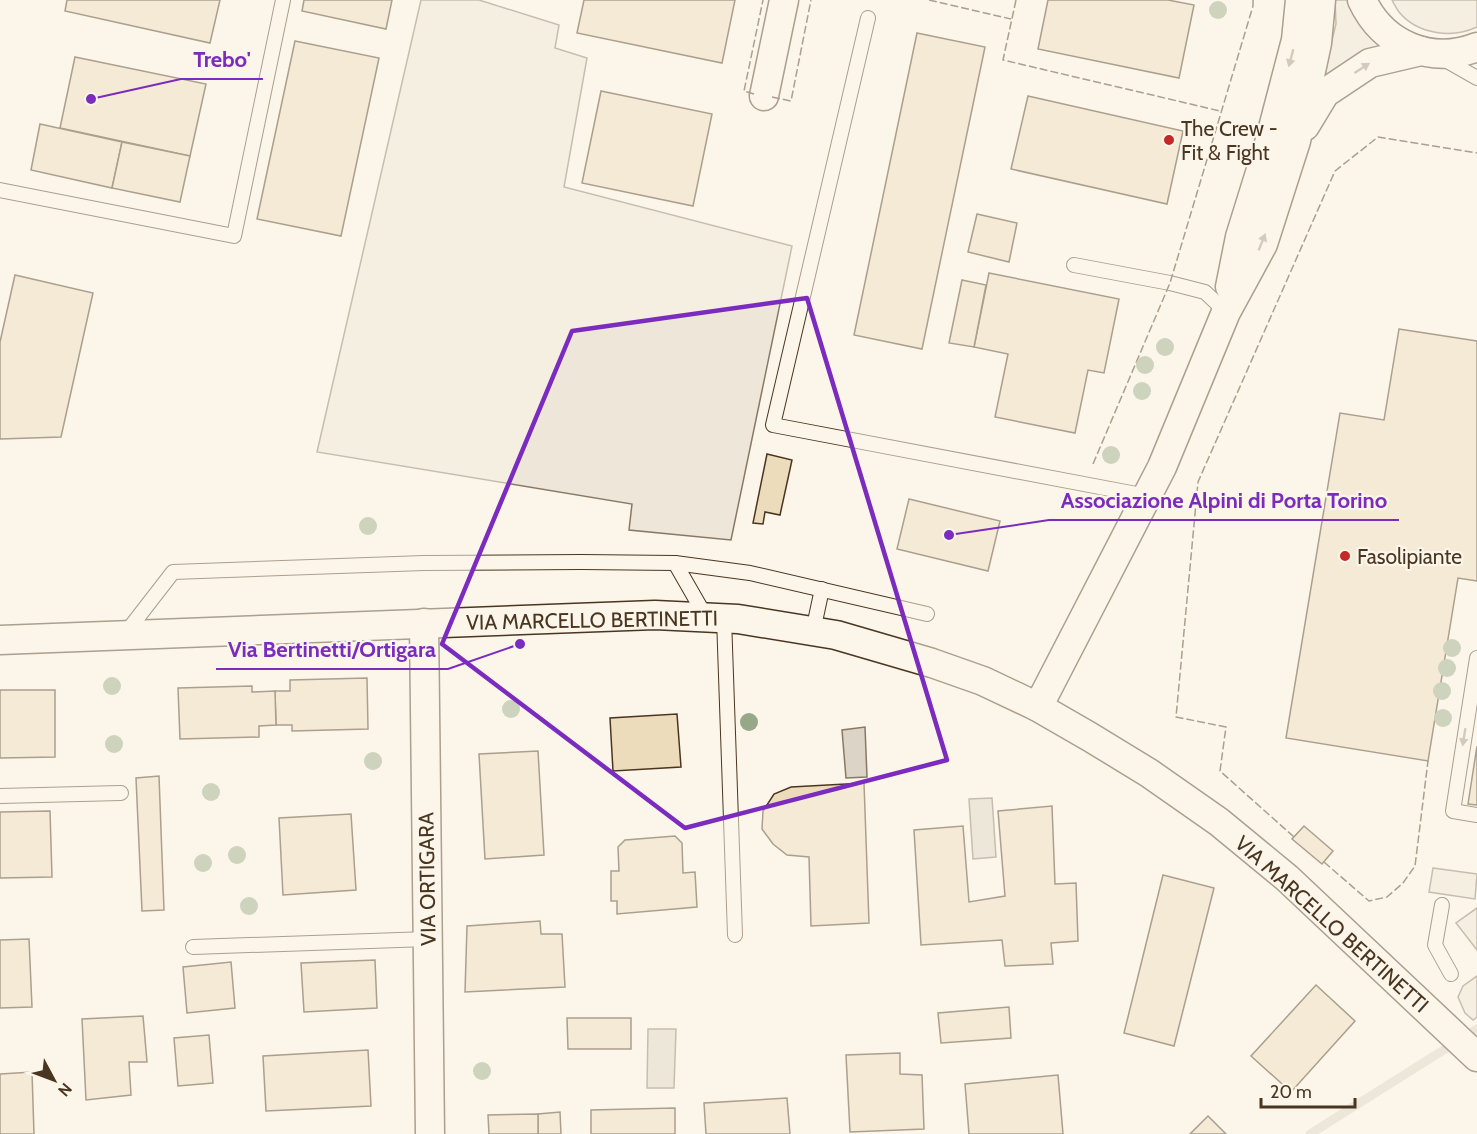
<svg xmlns="http://www.w3.org/2000/svg" width="1477" height="1134" font-family="Cabin,sans-serif">
  <rect width="100%" height="100%" fill="#fbf6e9"/>
  <g fill="#ede6d9" stroke="#887966" stroke-width="1.5">
    <polygon points="421,0 479,0 559,25 555,48 587,58 564,187 792,246 731,540 629,530 632,504 317,452"/>
    <polygon points="1335,0 1349,0 1368,34 1382,48 1322,81 1336,24"/>
    <path d="M1392,0H1477V27C1452,39 1417,34 1399,12C1396,8 1394,4 1392,0Z"/>
    <polygon points="1477,976 1477,1017 1473,1020 1465,1013 1458,997 1463,986"/>
  </g>
  <g fill="#ede7d9" stroke="#887966" stroke-width="1.5">
    <polygon points="1433,868 1477,874 1475,899 1429,892"/>
    <polygon points="1477,908 1477,950 1456,923"/>
  </g>
  <g fill="#dcd4c6" stroke="#887966" stroke-width="1.5">
    <polygon points="865,727 867,777 846,778 842,730"/>
    <polygon points="992,798 996,857 973,859 969,799"/>
    <polygon points="648,1029 676,1029 674,1088 647,1088"/>
  </g>
  <g fill="none" stroke-linecap="round" stroke-linejoin="round">
    <polyline stroke="#dcd4c6" stroke-width="9" points="1310,1134 1477,1029"/>
  </g>
  <g fill="#ecdcbc" stroke="#4a3520" stroke-width="1.5">
    <polygon points="67,0 220,0 210,43 65,11"/>
    <polygon points="304,0 392,0 386,29 302,11"/>
    <polygon points="584,0 735,0 722,63 577,33"/>
    <polygon points="1048,0 1168,0 1194,5 1179,78 1038,49"/>
    <polygon points="917,33 985,47 922,349 854,335"/>
    <polygon points="295,41 379,58 341,236 257,219"/>
    <polygon points="75,57 206,84 190,156 60,128"/>
    <polygon points="601,91 712,114 693,206 582,183"/>
    <polygon points="1028,96 1183,131 1167,204 1011,169"/>
    <polygon points="40,124 122,142 112,188 31,170"/>
    <polygon points="122,142 190,156 180,202 112,188"/>
    <polygon points="977,214 1017,223 1009,262 968,252"/>
    <polygon points="989,273 1119,299 1104,373 1088,370 1075,433 995,417 1008,354 974,347"/>
    <polygon points="15,275 93,293 61,437 0,439 0,342"/>
    <polygon points="962,280 986,285 974,347 949,343"/>
    <polygon points="1399,329 1477,341 1477,581 1458,578 1428,761 1286,738 1340,413 1384,420"/>
    <polygon points="767,454 792,460 780,515 765,512 763,524 753,523"/>
    <polygon points="909,499 1000,521 988,571 897,549"/>
    <polygon points="367,678 368,729 292,731 292,725 276,725 275,691 290,691 290,680"/>
    <polygon points="252,686 252,692 275,691 276,725 259,726 259,737 180,739 178,688"/>
    <polygon points="0,690 55,690 55,757 0,758"/>
    <polygon points="677,714 681,767 613,771 610,718"/>
    <polygon points="1477,746 1477,805 1468,804"/>
    <polygon points="538,751 544,855 485,859 479,754"/>
    <polygon points="159,776 164,910 142,911 136,778"/>
    <polygon points="864,783 869,923 811,926 809,857 787,855 773,844 762,829 763,811 774,794 791,787"/>
    <polygon points="1052,806 1055,884 1076,883 1078,941 1051,943 1053,964 1005,966 1002,940 921,945 914,830 963,826 969,902 1005,896 998,811"/>
    <polygon points="50,811 52,877 0,878 0,812"/>
    <polygon points="351,814 356,890 283,895 279,818"/>
    <polygon points="1304,826 1333,851 1322,864 1292,839"/>
    <polygon points="675,836 682,843 683,873 695,872 697,907 617,914 617,901 611,901 611,871 619,871 618,847 625,840"/>
    <polygon points="1163,875 1214,888 1174,1046 1124,1033"/>
    <polygon points="540,921 541,934 562,934 565,987 465,992 467,926"/>
    <polygon points="29,939 32,1007 0,1008 0,940"/>
    <polygon points="375,960 377,1008 304,1012 301,963"/>
    <polygon points="231,962 235,1008 187,1013 183,967"/>
    <polygon points="1316,985 1355,1021 1291,1092 1251,1056"/>
    <polygon points="1009,1007 1011,1038 941,1043 938,1013"/>
    <polygon points="143,1016 147,1062 129,1062 131,1095 86,1100 82,1019"/>
    <polygon points="567,1018 631,1018 631,1049 568,1049"/>
    <polygon points="209,1035 213,1083 178,1086 174,1038"/>
    <polygon points="368,1050 371,1106 266,1111 263,1056"/>
    <polygon points="900,1053 900,1074 922,1075 924,1129 850,1132 846,1055"/>
    <polygon points="32,1072 34,1134 0,1134 0,1074"/>
    <polygon points="1058,1075 1063,1134 969,1134 965,1084"/>
    <polygon points="787,1098 790,1134 706,1134 704,1103"/>
    <polygon points="675,1108 675,1134 591,1134 591,1110"/>
    <polygon points="560,1112 561,1134 538,1134 538,1114"/>
    <polygon points="538,1114 538,1134 489,1134 488,1115"/>
    <polygon points="1208,1116 1226,1134 1190,1134"/>
  </g>
  <g fill="none" stroke-linecap="round" stroke-linejoin="round">
    <defs>
      <g id="service">
        <polyline points="868,18 773,425 1147,496"/>
        <polyline points="1442,58 1477,78"/>
        <polyline points="0,190 234,236 283,0"/>
        <polyline points="1074,265 1170,283 1205,292 1226,312"/>
        <polyline points="675,563 750,573 927,614"/>
        <polyline points="724,618 735,935"/>
        <polyline points="813,631 822,589"/>
        <polyline points="125,634 173,572 424,563 581,562 675,563 706,617"/>
        <polyline points="1477,658 1453,811 1477,815"/>
        <polyline points="0,796 121,793"/>
        <polyline points="1442,905 1435,945 1451,974"/>
        <polyline points="193,947 428,939"/>
      </g>
      <g id="minor">
        <path d="M1362,0C1383,45 1431,65 1477,47"/>
        <polyline points="764,96 784,0"/>
        <polyline points="1305,126 1325,93 1370,63 1421,51"/>
        <polyline points="1230,287 1240,237 1268,147 1296,40 1300,0"/>
        <polyline points="424,623 430,1134"/>
        <polyline points="0,640 655,615 738,619 836,635 932,663 983,681 1038,707 1090,737 1149,773 1219,822 1287,878 1477,1057"/>
        <polyline points="1038,707 1162,467 1226,312 1263,244 1296,141 1317,43 1321,0"/>
      </g>
    </defs>
    <use href="#service" stroke="#4a3520" stroke-width="16"/>
    <use href="#minor" stroke="#4a3520" stroke-width="31"/>
    <use href="#service" stroke="#fbf6e9" stroke-width="14"/>
    <use href="#minor" stroke="#fbf6e9" stroke-width="28"/>
    <g stroke="#4a3520" stroke-width="1.5" stroke-dasharray="8 3" stroke-linecap="butt">
      <polyline points="929,0 1011,19"/>
      <polyline points="1016,0 1003,60 1220,111"/>
      <polyline points="754,94 744,91 763,0"/>
      <polyline points="772,97 791,101 811,0"/>
      <polyline points="1093,464 1170,283 1253,6 1253,0"/>
      <polyline points="1294,837 1220,771 1226,727 1176,717 1198,482 1335,171 1378,137 1477,153"/>
      <polyline points="1324,862 1369,901 1387,897 1403,883 1415,866 1428,761"/>
    </g>
  </g>
  <g fill="#96a887">
    <circle cx="1218" cy="10" r="9"/>
    <circle cx="1165" cy="347" r="9"/>
    <circle cx="1145" cy="365" r="9"/>
    <circle cx="1142" cy="391" r="9"/>
    <circle cx="1111" cy="455" r="9"/>
    <circle cx="368" cy="526" r="9"/>
    <circle cx="1452" cy="648" r="9"/>
    <circle cx="1447" cy="668" r="9"/>
    <circle cx="112" cy="686" r="9"/>
    <circle cx="1442" cy="691" r="9"/>
    <circle cx="511" cy="709" r="9"/>
    <circle cx="1443" cy="718" r="9"/>
    <circle cx="749" cy="722" r="9"/>
    <circle cx="114" cy="744" r="9"/>
    <circle cx="373" cy="761" r="9"/>
    <circle cx="211" cy="792" r="9"/>
    <circle cx="237" cy="855" r="9"/>
    <circle cx="203" cy="863" r="9"/>
    <circle cx="249" cy="906" r="9"/>
    <circle cx="482" cy="1071" r="9"/>
  </g>
  <defs><path id="oneway-solid" d="M-6-.8H1V-3.2L6.5 0L1 3.2V.8H-6Z" transform="scale(1.5)"/></defs>
  <g fill="#a29684">
    <use href="#oneway-solid" transform="translate(1291 58) rotate(105)"/>
    <use href="#oneway-solid" transform="translate(1362 68) rotate(-33)"/>
    <use href="#oneway-solid" transform="translate(1262 242) rotate(-68)"/>
    <use href="#oneway-solid" transform="translate(1464 737) rotate(99)"/>
  </g>
  <path d="M0 0H1477V1134H0ZM807,298L947,760L685,828L442,644L572,331Z" fill="#fbf6e9" fill-opacity=".55" fill-rule="evenodd"/>
  <path fill="none" stroke="#7b2cbf" stroke-width="4.5" stroke-linejoin="round" d="M807,298L947,760L685,828L442,644L572,331Z"/>
  <g fill="#c62828" stroke="#fbf6e9" stroke-width="2">
    <circle cx="1169" cy="140" r="6"/>
    <circle cx="1345" cy="556" r="6"/>
  </g>
  <g text-anchor="middle" dominant-baseline="central" stroke-width="4.5" stroke-linejoin="round" paint-order="stroke">
    <g font-size="21" fill="#4a3520" stroke="#fbf6e9" text-anchor="start">
      <text x="1181" y="128">The Crew -<tspan x="1181" dy="24">Fit &amp; Fight</tspan></text>
      <text x="1357" y="556">Fasolipiante</text>
    </g>
    <g font-size="21" fill="#4a3520" stroke="#fbf6e9">
      <text transform="translate(592 620) rotate(-1)">VIA MARCELLO BERTINETTI</text>
      <text transform="translate(427 879) rotate(-91)">VIA ORTIGARA</text>
      <text transform="translate(1332 924) rotate(42)">VIA MARCELLO BERTINETTI</text>
    </g>
  </g>
  <path fill="none" stroke="#7b2cbf" stroke-width="2" d="M91 99L181 79H263M949 535L1049 520H1399M520 644L448 669H216"/>
  <g fill="#7b2cbf" stroke="#fbf6e9" stroke-width="2">
    <circle cx="91" cy="99" r="6"/>
    <circle cx="949" cy="535" r="6"/>
    <circle cx="520" cy="644" r="6"/>
  </g>
  <g font-size="22" text-anchor="middle" font-weight="bold" fill="#7b2cbf" stroke="#fbf6e9" stroke-width="4.5" stroke-linejoin="round" paint-order="stroke">
    <text x="222" y="67">Trebo'</text>
    <text x="1224" y="508">Associazione Alpini di Porta Torino</text>
    <text x="332" y="657">Via Bertinetti/Ortigara</text>
  </g>
  <g transform="translate(54 1080) rotate(131)" stroke="#fbf6e9" stroke-width="4.5" paint-order="stroke">
  <path d="M0-4.5L10 22L0 15L-10 22Z" fill="#4a3520"/>
  <text y="-9" font-size="16" font-weight="bold" text-anchor="middle" fill="#4a3520">N</text>
  </g>
  <path d="M1261 1098v9h94v-9" fill="none" stroke="#4a3520" stroke-width="3"/>
  <text x="1270" y="1098" font-size="18" fill="#4a3520" stroke="#fbf6e9" stroke-width="4.5" paint-order="stroke">20 m</text>
</svg>
